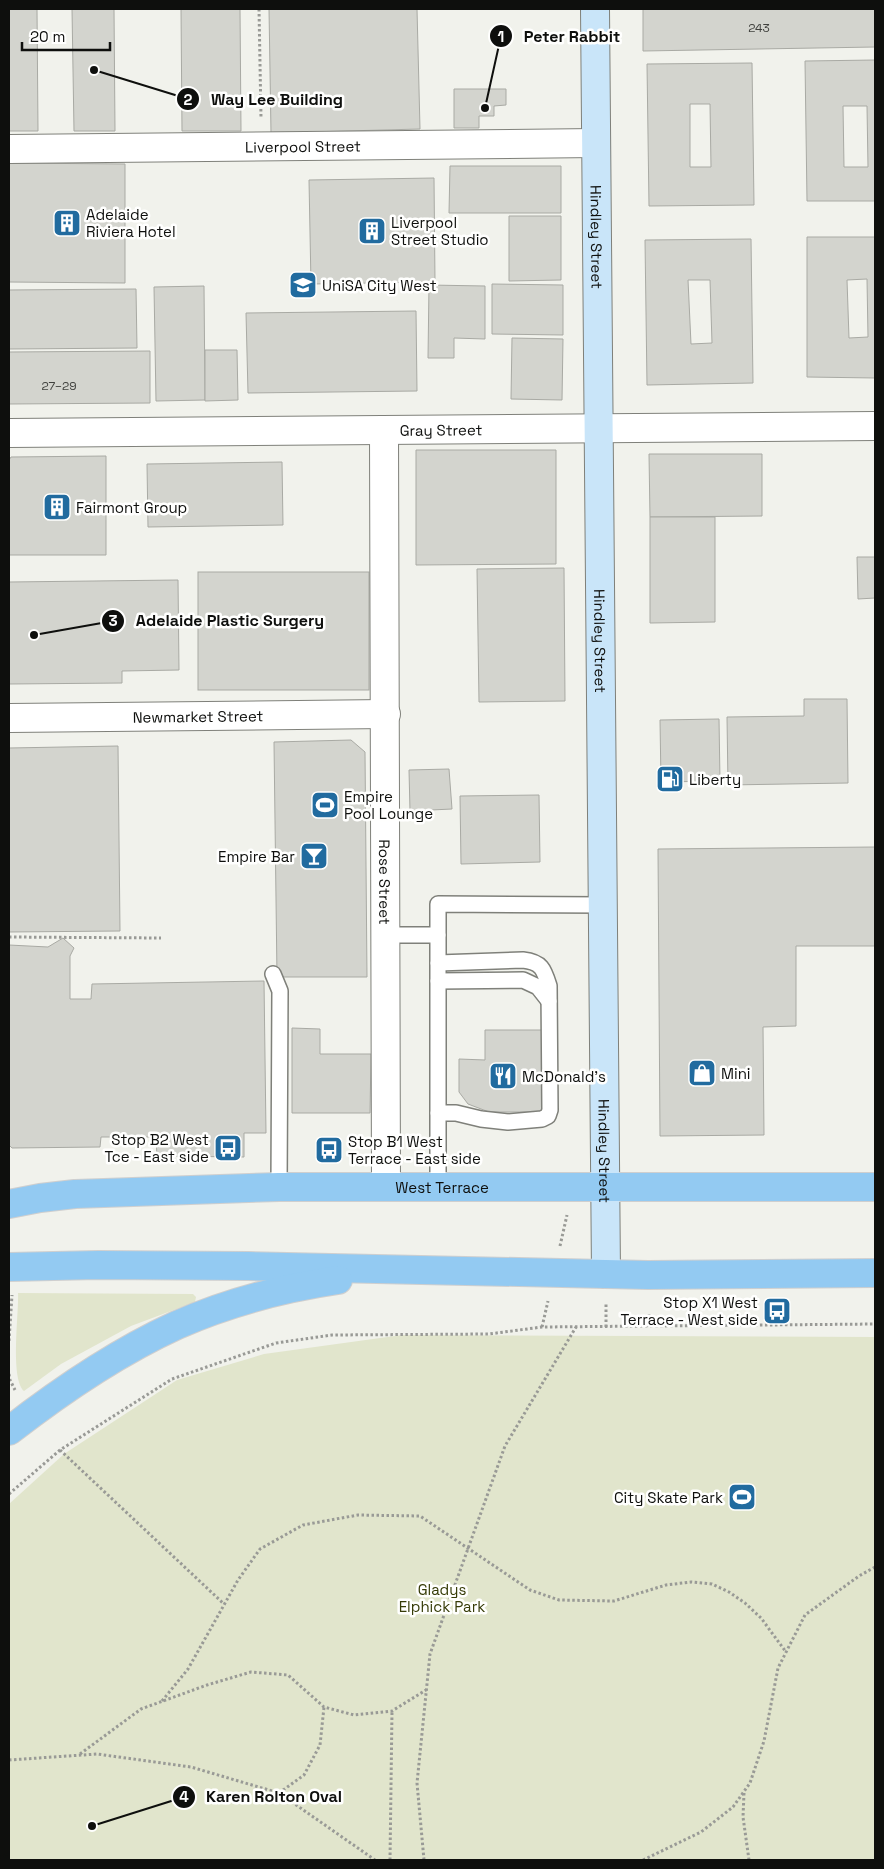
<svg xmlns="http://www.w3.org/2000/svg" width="884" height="1869" font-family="'Space Grotesk',sans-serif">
  <rect width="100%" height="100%" fill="#f1f2ec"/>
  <g fill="#e1e5cc">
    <path d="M18,1293L193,1294L196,1297L195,1302L131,1326L61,1364L24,1391C10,1378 19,1314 18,1293Z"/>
    <polygon points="402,1335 875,1337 875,1860 9,1860 9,1504 64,1454 177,1380 264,1354"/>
  </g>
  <g fill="#d3d4ce" stroke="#a9aaa4" fill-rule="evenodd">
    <polygon points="9,9 37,9 38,131 9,131"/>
    <polygon points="72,9 114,9 115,131 74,131"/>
    <polygon points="181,9 240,9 241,131 182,131"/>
    <polygon points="269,9 417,9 420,129 271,133"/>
    <polygon points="643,9 875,9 875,47 643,51"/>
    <path d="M875,60V201H807L805,61ZM843,106H867L868,167H844Z"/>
    <path d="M752,63L754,205L649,206L647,64ZM690,104H710L711,167H690Z"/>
    <polygon points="454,89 506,89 506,105 494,106 494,116 479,116 479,128 454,128"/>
    <polygon points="9,163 125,164 125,283 9,282"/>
    <polygon points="450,166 561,166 561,213 449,213"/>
    <polygon points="434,178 435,282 311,284 309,180"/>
    <polygon points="509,216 561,216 561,280 509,281"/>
    <path d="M807,237H875V378L807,377ZM867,279L868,337L849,338L847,280Z"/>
    <path d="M751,239L753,383L647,385L645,240ZM688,280H710L712,343L691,344Z"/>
    <polygon points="492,284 563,285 563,335 492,334"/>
    <polygon points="429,285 485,286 485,339 454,338 454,358 428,358"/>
    <polygon points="204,286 205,400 156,401 154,287"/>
    <polygon points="136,289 137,348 9,349 9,290"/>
    <polygon points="416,311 417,391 248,393 246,313"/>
    <polygon points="512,338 563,339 562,400 511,399"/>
    <polygon points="205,350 237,350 238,400 205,401"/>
    <polygon points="150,351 150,403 9,404 9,352"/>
    <polygon points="416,450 556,450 556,564 416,565"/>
    <polygon points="649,454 762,454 762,516 650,517"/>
    <polygon points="106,456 106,555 9,555 9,460 11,457"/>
    <polygon points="282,462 283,525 148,527 147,464"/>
    <polygon points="650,517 715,517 715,622 650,623"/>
    <polygon points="857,557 875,557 875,598 858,599"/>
    <polygon points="564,568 565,701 479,702 477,569"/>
    <rect x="198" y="572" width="171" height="118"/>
    <polygon points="178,580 179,670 122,671 122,683 9,684 9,582"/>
    <polygon points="804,699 847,699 848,783 728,785 727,717 804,716"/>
    <polygon points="719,719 720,781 661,782 660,720"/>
    <polygon points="351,740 365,752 367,977 277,977 274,742"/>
    <polygon points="118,746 120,931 9,932 9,748"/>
    <polygon points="449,769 452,809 410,811 409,770"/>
    <polygon points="539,795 540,862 461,864 460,796"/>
    <polygon points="875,847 875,946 796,946 796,1026 763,1027 764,1135 660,1136 658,849"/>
    <polygon points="63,938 74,948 70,956 70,999 91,999 92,984 264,981 266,1133 244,1133 244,1157 157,1156 156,1137 101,1137 100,1147 12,1148 9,1145 9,945 48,947"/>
    <polygon points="292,1028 320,1029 320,1054 371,1054 370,1113 292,1113"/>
    <polygon points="485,1030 546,1030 546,1112 489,1112 468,1104 459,1092 459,1059 485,1060"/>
  </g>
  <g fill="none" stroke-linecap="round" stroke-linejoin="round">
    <defs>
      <g id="lane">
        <polyline points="386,935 438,935 438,1186"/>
        <polyline points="438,935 438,904 603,905"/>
        <path d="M438,963L523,960C542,962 544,970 549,986L550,1110L548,1116L542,1119L508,1122L481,1119L456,1113H438"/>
        <polyline points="273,974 280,991 279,1187"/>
        <polyline points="438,981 523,980 538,987 549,1001"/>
      </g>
      <g id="street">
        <path id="s1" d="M9,149L596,143"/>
        <path id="s2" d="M384,430L386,1186"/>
        <path id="s3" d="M9,433L875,426"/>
        <path id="s4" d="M9,718L386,714"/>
      </g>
      <g id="secondary">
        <path id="s5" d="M595,9L606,1274"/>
      </g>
      <g id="primary">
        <path id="s6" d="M9,1204L40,1198L75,1194L279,1187H875"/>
        <polyline points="9,1267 98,1265 248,1266 648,1275 875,1273"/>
        <path d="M9,1431C59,1392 118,1352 177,1325C227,1303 284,1288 338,1280"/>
      </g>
    </defs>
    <use href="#lane" stroke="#7f807a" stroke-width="18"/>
    <use href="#street" stroke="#7f807a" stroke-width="30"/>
    <use href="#secondary" stroke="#7f807a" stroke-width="30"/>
    <use href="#primary" stroke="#cfcfcf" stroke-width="30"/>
    <g stroke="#999a96" stroke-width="3" stroke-dasharray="2.5 2.5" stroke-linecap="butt">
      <polyline points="259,9 261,118"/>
      <polyline points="9,937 161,938"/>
      <polyline points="560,1246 567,1215"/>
      <polyline points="542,1327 548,1301"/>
      <polyline points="606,1327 606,1302"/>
      <polyline points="649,1327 649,1312"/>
      <polyline points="9,1341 12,1295"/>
      <polyline points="9,1374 10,1380 15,1390"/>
      <polyline points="60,1450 224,1604"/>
      <polyline points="9,1494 60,1450 172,1379 276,1343 332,1335 489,1334 542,1327 875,1324"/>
      <polyline points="162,1701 188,1669 238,1580 260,1549 303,1525 358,1515 420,1516 530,1590 559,1600 614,1601 666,1585 691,1582 712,1584 729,1592 745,1603 761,1618 786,1652"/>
      <polyline points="80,1754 141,1709 207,1685 251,1672 288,1675 324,1707 354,1715 392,1711 426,1690"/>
      <polyline points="9,1760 97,1754 191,1767 279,1793 375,1860"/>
      <polyline points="279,1793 304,1775 320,1745 324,1707"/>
      <polyline points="744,1793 743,1817 749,1860"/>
      <polyline points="390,1860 392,1711"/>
      <polyline points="424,1860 417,1783 430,1654 505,1446 576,1327"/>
      <polyline points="643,1860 701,1832 733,1807 750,1783 764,1741 778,1668 805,1615 859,1576 875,1567"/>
    </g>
    <use href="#lane" stroke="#fff" stroke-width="15"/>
    <use href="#street" stroke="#fff" stroke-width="28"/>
    <use href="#secondary" stroke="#c9e5f9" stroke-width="28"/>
    <use href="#primary" stroke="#93caf2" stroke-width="28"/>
  </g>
  <defs>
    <symbol id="building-square" viewBox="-11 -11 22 22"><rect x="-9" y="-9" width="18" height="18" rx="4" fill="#216b9f" stroke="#fffffe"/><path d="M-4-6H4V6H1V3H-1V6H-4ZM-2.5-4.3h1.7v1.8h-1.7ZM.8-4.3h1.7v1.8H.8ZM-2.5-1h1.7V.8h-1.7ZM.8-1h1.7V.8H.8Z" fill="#fff"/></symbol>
    <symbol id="university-square" viewBox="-11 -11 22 22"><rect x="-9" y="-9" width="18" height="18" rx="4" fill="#216b9f" stroke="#fffffe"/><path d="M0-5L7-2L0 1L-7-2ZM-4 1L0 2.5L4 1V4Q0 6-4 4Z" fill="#fff"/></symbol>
    <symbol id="fuel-square" viewBox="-11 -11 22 22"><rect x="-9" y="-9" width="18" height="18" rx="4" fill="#216b9f" stroke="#fffffe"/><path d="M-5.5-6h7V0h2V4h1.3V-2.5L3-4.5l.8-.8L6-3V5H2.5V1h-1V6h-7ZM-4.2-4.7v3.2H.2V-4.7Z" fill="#fff"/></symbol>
    <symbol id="stadium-square" viewBox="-11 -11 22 22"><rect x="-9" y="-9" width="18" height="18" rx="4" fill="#216b9f" stroke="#fffffe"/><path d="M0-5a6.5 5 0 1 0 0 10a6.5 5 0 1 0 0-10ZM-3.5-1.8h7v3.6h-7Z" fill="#fff"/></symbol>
    <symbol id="bar-square" viewBox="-11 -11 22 22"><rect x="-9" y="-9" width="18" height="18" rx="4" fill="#216b9f" stroke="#fffffe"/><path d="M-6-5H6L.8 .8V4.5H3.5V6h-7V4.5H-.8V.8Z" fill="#fff"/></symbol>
    <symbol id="shop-square" viewBox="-11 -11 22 22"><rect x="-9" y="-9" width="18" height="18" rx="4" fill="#216b9f" stroke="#fffffe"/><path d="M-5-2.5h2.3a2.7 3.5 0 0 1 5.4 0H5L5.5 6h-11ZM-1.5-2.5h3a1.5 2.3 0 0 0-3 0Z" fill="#fff"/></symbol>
    <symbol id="restaurant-square" viewBox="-11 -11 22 22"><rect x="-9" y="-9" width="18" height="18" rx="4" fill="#216b9f" stroke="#fffffe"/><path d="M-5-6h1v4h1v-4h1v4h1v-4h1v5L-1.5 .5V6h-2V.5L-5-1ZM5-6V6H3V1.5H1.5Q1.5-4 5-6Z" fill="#fff"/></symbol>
    <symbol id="bus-square" viewBox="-11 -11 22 22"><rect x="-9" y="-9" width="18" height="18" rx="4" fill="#216b9f" stroke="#fffffe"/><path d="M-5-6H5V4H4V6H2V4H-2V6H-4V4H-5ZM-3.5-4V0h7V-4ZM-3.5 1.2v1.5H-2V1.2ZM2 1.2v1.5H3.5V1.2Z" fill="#fff"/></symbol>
  </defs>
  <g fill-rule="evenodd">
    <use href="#building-square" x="51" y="207" width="32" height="32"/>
    <use href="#building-square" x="356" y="215" width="32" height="32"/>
    <use href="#university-square" x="287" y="269" width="32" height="32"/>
    <use href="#building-square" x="41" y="491" width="32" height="32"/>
    <use href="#fuel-square" x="654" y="763" width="32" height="32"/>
    <use href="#stadium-square" x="309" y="789" width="32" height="32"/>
    <use href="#bar-square" x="298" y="840" width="32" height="32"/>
    <use href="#shop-square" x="686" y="1057" width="32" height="32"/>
    <use href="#restaurant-square" x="487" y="1060" width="32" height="32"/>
    <use href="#bus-square" x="212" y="1132" width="32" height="32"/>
    <use href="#bus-square" x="313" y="1134" width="32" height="32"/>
    <use href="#bus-square" x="761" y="1295" width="32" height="32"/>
    <use href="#stadium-square" x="726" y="1481" width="32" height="32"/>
  </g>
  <g text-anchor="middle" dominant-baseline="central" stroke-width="5" stroke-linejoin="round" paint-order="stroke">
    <g font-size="12" fill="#3f403d">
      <text x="759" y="28">243</text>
      <text x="59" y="386">27–29</text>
    </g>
    <g font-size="15" fill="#0e0f0d" stroke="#fffffe">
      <text stroke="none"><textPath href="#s1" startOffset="294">Liverpool Street</textPath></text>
      <text stroke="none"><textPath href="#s5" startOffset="228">Hindley Street</textPath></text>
      <text stroke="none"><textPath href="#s3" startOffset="432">Gray Street</textPath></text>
      <text stroke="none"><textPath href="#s5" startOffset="632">Hindley Street</textPath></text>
      <text stroke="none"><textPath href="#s4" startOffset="189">Newmarket Street</textPath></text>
      <text stroke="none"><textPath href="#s2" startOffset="452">Rose Street</textPath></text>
      <text stroke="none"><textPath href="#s5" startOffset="1142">Hindley Street</textPath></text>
      <text stroke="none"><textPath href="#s6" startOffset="434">West Terrace</textPath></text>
    </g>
    <g font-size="15" fill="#0e0f0d" stroke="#fffffe" text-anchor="start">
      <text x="86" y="214">Adelaide<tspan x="86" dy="17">Riviera Hotel</tspan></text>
      <text x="391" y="222">Liverpool<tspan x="391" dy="17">Street Studio</tspan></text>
      <text x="322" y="285">UniSA City West</text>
      <text x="76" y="507">Fairmont Group</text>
      <text x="689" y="779">Liberty</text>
      <text x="344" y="796">Empire<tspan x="344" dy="17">Pool Lounge</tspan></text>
      <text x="295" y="856" text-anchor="end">Empire Bar</text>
      <text x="721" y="1073">Mini</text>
      <text x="522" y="1076">McDonald's</text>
      <text x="209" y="1139" text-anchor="end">Stop B2 West<tspan x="209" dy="17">Tce - East side</tspan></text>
      <text x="348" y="1141">Stop B1 West<tspan x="348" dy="17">Terrace - East side</tspan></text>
      <text x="758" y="1302" text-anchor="end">Stop X1 West<tspan x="758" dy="17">Terrace - West side</tspan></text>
      <text x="723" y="1497" text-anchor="end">City Skate Park</text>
    </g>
    <g font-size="15" fill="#363b07" stroke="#fffffe">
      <text x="442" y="1589">Gladys<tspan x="442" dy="17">Elphick Park</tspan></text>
    </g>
  </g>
  <path fill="none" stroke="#0e0f0d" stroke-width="2" d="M485 108L501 36M94 70L188 99M34 635L113 621M92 1826L184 1797"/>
  <g fill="#0e0f0d" stroke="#fffffe" stroke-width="2">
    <circle cx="485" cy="108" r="5"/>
    <circle cx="94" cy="70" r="5"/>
    <circle cx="34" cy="635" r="5"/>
    <circle cx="92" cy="1826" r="5"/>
    <circle cx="501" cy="36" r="12"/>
    <circle cx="188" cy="99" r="12"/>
    <circle cx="113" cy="621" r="12"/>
    <circle cx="184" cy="1797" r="12"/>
  </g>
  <g font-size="15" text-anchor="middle" font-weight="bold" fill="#fff">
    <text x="501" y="42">1</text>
    <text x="188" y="105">2</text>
    <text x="113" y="626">3</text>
    <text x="184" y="1802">4</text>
  </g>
  <g font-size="16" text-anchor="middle" font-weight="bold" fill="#0e0f0d" stroke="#fffffe" stroke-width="5" stroke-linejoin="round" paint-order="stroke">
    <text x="572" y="42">Peter Rabbit</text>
    <text x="277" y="105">Way Lee Building</text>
    <text x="230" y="626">Adelaide Plastic Surgery</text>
    <text x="274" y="1802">Karen Rolton Oval</text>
  </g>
  <rect width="884" height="1869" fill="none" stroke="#0e0f0d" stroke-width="20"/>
  <path d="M22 42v8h88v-8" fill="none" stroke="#0e0f0d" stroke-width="2.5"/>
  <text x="30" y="42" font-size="15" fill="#0e0f0d" stroke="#fffffe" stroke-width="4" paint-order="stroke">20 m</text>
</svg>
